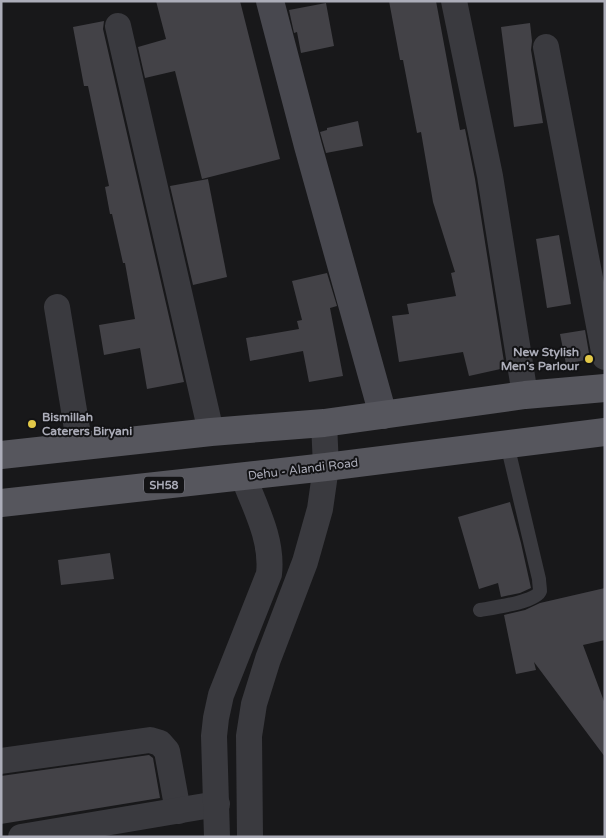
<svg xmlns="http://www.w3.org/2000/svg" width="606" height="838" font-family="'Varela Round',sans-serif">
  <rect width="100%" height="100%" fill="#18181a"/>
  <g fill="#434247">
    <polygon points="156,1 240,1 280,159 202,179 175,71 145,78 138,47 166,39"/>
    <polygon points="389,1 436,1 460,130 465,129 475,179 505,368 469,376 463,352 399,362 392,316 409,314 407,304 456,296 451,273 455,272 433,202 421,132 417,133 403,60 400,60"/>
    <polygon points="326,3 334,46 301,53 297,32 294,33 289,10"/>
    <polygon points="104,21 103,29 184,382 147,389 140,348 104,355 99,325 135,319 125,263 123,263 112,214 110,214 105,187 109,186 88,86 84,86 73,27"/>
    <polygon points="530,23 532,41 531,50 543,123 514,127 501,27"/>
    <polygon points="358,121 363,146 326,153 320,132 327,130 327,128"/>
    <polygon points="208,179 227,277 193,285 170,186"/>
    <polygon points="559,235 571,304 547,308 536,239"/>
    <polygon points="327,273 337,306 330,308 343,376 309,382 303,351 250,361 246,338 299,329 297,321 302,320 292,281"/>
    <polygon points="585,330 590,359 566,364 560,334"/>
    <polygon points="510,502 521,543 531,588 520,593 501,597 498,583 479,589 458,517"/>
    <polygon points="110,553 114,579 61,585 58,560"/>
    <polygon points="605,588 605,640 583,645 605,704 605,757 534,662 536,670 516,674 504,615 525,610 540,603"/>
    <polygon points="149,755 153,758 160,798 1,824 1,776"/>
  </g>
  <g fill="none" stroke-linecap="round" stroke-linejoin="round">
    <path stroke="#3a3a3f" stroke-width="14" d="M480,610C491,608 537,602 540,591C540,588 539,582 539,579L507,444"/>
    <g stroke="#3a3a3f" stroke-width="26">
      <polyline points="454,1 490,176 525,395"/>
      <polyline points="118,26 211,432"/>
      <polyline points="546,47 605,357"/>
      <polyline points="57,307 80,447"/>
      <polyline points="1,761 150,740 160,743 167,751 178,811"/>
      <polyline points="21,837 217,804"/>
      <path d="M217,837L214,736L216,718L221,695L269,574C273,540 255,507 243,476"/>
      <polyline points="250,837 249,736 254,704 268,659 305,562 320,509 326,467 324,423"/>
    </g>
    <polyline stroke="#48484f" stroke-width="28" points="270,1 308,146 383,415"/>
    <g stroke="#56565d" stroke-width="28">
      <polyline points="1,455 211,432 324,423 525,395 605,388"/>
      <polyline points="1,503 326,467 605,432"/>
    </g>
  </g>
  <g fill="#e2c848" stroke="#131315" stroke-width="2">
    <circle cx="589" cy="359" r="5"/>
    <circle cx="32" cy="424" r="5"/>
  </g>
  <g text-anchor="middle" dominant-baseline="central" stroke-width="4" stroke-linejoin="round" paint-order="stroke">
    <rect fill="#131315" stroke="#7e7f88" stroke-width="1" x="144" y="476.5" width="40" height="17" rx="4"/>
    <g font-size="11" font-weight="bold" fill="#acadb9">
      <text x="164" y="485">SH58</text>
    </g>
    <g font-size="12" font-weight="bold" fill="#acadb9" stroke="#131315" text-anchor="end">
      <text x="579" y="352">New Stylish<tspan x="579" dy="14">Men's Parlour</tspan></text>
      <text x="42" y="417" text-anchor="start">Bismillah<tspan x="42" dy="14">Caterers Biryani</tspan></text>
    </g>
    <g font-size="12" fill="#acadb9" stroke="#131315">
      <text transform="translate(303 469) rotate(-7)">Dehu - Alandi Road</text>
    </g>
  </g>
  <rect width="606" height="838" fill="none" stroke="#acadb9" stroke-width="5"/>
</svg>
